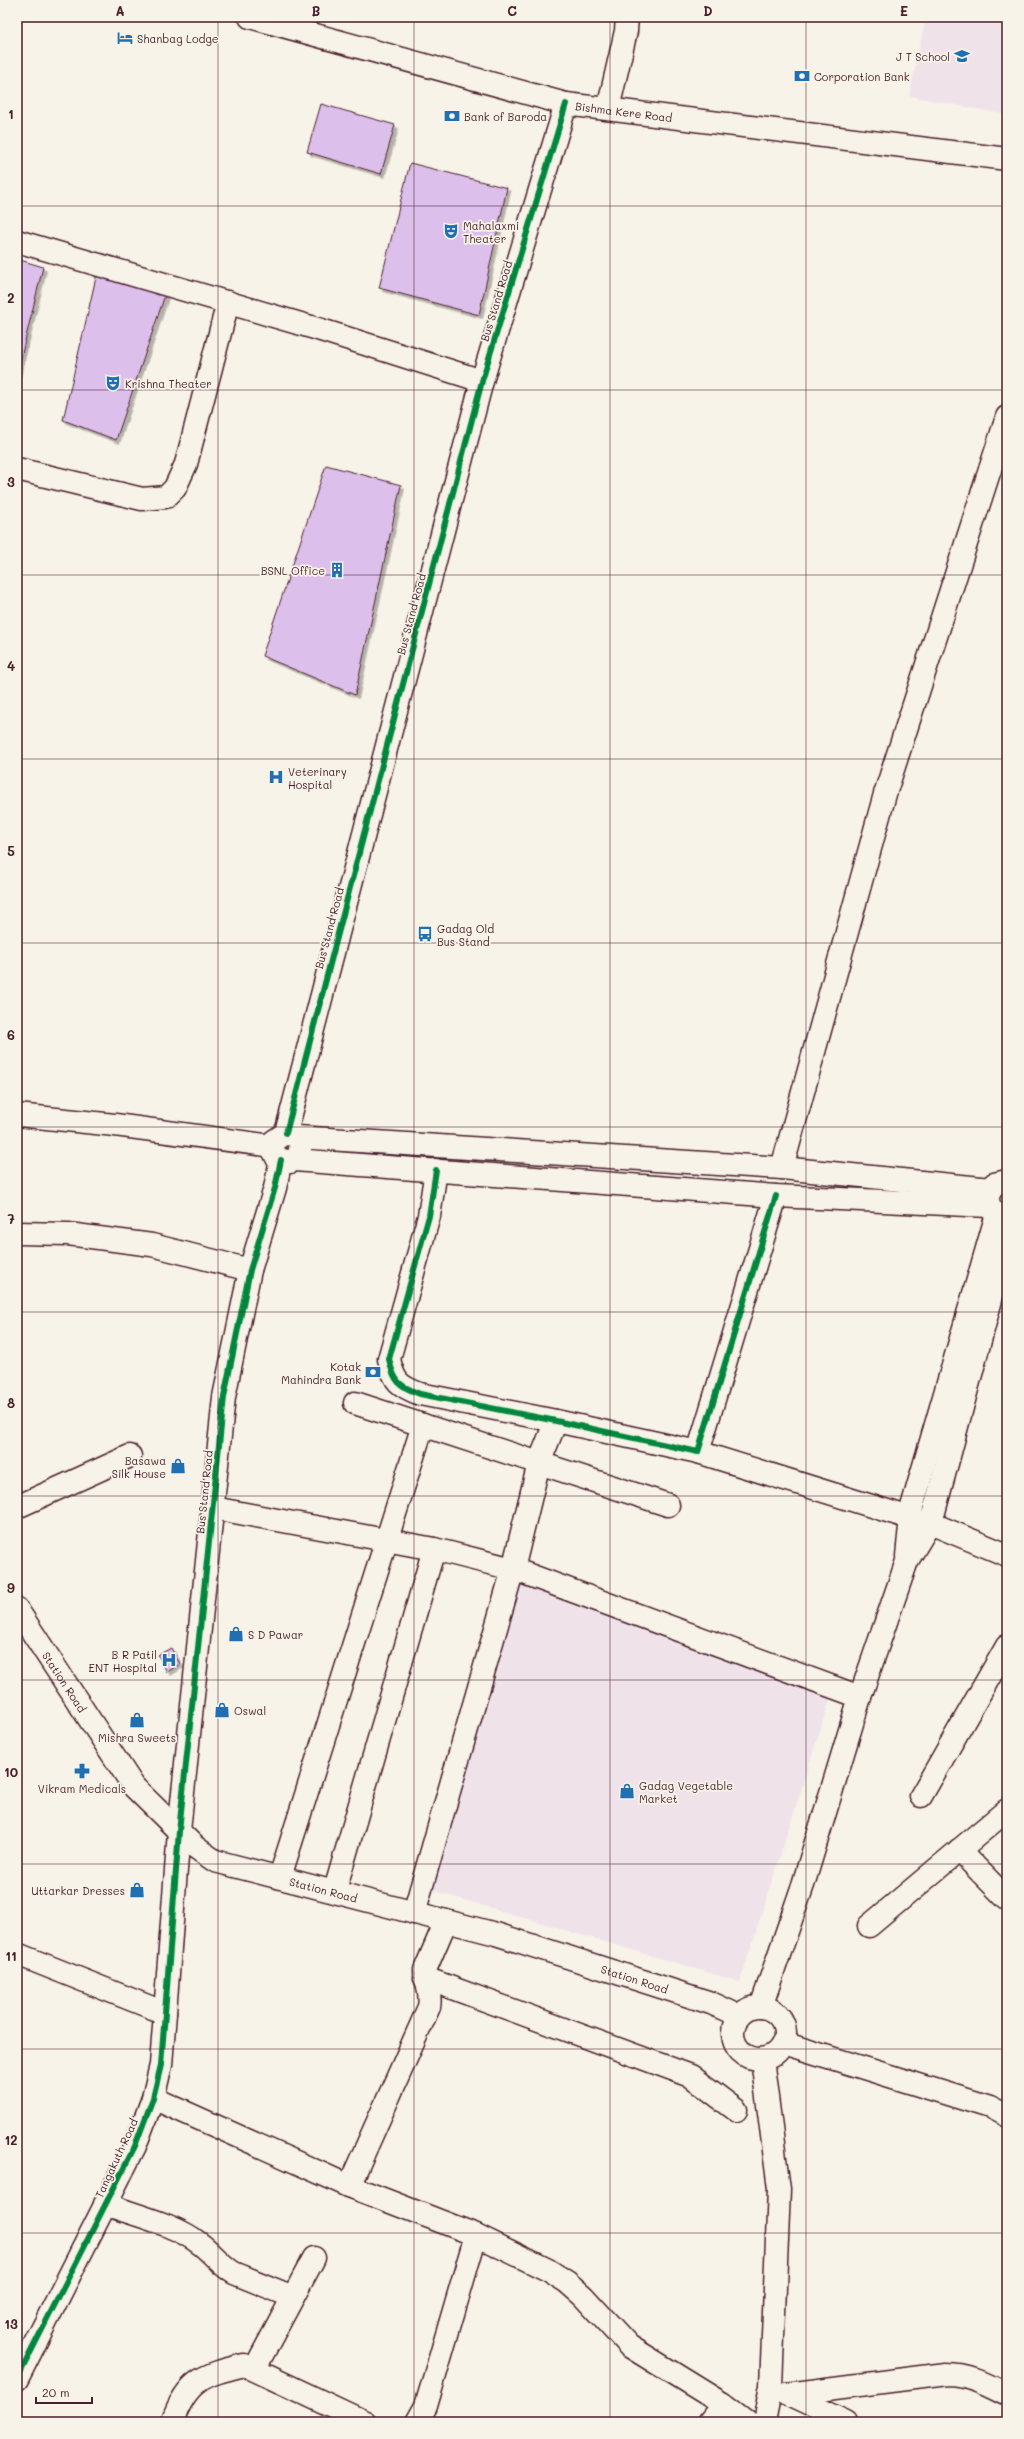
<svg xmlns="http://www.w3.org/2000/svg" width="1024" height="2439" font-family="Mali,sans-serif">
  <defs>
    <filter id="shadow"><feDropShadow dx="3.5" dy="3.5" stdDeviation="0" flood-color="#0004"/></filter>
  </defs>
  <rect width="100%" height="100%" fill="#f7f3e8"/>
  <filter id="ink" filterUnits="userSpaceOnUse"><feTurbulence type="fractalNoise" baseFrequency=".025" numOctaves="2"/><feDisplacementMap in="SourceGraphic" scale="8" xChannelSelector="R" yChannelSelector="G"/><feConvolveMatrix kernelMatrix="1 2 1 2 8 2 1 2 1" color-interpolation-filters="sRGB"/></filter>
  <g filter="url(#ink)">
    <g fill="#efe3e9">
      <polygon points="926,17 1007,17 1007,115 909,96"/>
      <polygon points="517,1576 832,1693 740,1982 424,1888"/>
    </g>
    <g fill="#ddbfec" stroke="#4a1f2b" filter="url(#shadow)">
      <polygon points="321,104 395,125 381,174 307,152"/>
      <polygon points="410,163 507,188 479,315 379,288"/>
      <polygon points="17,259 43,267 17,374"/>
      <polygon points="97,273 166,292 116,440 63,420"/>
      <polygon points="326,465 401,485 355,695 262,656"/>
      <polygon points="171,1648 180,1664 167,1672 158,1655"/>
    </g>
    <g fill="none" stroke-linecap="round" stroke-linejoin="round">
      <defs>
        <g id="minor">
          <polyline points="608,109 626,31 627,17"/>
          <polyline points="17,469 142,499 166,497 175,488 186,464 228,302"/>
          <polyline points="17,1115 115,1125 273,1146"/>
          <polyline points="782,1168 885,794 1007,417"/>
          <path d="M436,1170L429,1216L389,1359C394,1382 399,1386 420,1394L556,1421L698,1452L776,1196"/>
          <polyline points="17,1233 68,1234 152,1245 250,1270"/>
          <polyline points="355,1403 668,1505"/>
          <polyline points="698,1452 910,1518"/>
          <polyline points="17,1507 130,1456"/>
          <polyline points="213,1508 434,1549 513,1569 860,1697"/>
          <polyline points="930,1523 1007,1555"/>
          <polyline points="921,1796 1007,1646"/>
          <polyline points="959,1850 1007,1899"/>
          <polyline points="280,1877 423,1425"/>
          <polyline points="335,1890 434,1549"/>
          <polyline points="414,1913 513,1569 539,1463 556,1421"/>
          <polyline points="869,1926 1007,1810"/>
          <polyline points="17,1954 165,2013"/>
          <polyline points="425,1978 691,2076 736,2110"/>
          <polyline points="153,2098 349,2186 476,2235 548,2270 567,2282 583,2296 629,2346 723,2404 747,2422"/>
          <path d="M349,2186L429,2007C432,1992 425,1983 425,1970L446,1921"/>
          <path d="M105,2204C134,2215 175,2224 199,2243C212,2252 220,2265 234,2273L293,2297"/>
          <polyline points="255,2368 314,2258"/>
          <polyline points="786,2394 846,2422"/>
          <path d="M787,2394L946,2374C969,2374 987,2384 1007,2394"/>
          <path d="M172,2422C187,2380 203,2375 244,2365L365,2422"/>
          <polyline points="417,2422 426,2406 476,2235"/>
          <polyline points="709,2422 723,2404"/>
        </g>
        <g id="tertiary">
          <polyline points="17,241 318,329 482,381"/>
          <polyline points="286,1133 482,381 566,104"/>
          <polyline points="297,1137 301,1142 299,1156 290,1162 277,1158 273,1150 274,1141 286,1133 297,1137 782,1168 991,1189"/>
          <polyline points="294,1160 776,1196 989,1206"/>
          <polyline points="783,2043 990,2107 1007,2116"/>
          <polyline points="17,2379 135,2146 153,2098 161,2065 179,1831 224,1397 250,1270 275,1188 281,1160"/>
        </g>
        <g id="secondary">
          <path d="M1007,1181L994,1184C983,1197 988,1216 1007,1216"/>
          <polyline points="907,1556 912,1507 997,1214"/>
          <path id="s1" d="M17,1609L134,1787L195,1847L215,1861L496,1934L711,2003L739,2016"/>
          <polyline points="761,2007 803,1885 860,1697 907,1561 930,1523 934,1512 1007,1240"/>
          <circle cx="759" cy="2033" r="26"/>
          <polyline points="762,2059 779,2189 771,2386 764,2422"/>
        </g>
        <g id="primary">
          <path id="s2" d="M250,17L566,104L1007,159"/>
        </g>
      </defs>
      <use href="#minor" stroke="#4a1f2b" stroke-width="25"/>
      <use href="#tertiary" stroke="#4a1f2b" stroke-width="25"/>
      <use href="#secondary" stroke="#4a1f2b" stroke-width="25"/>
      <use href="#primary" stroke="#4a1f2b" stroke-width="25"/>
      <use href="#minor" stroke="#f7f3e8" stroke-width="22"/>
      <use href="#tertiary" stroke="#f7f3e8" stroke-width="22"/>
      <use href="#secondary" stroke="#f7f3e8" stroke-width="22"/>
      <use href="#primary" stroke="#f7f3e8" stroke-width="22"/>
      <defs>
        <g id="cycleway">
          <polyline points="286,1133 482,381 566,104"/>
          <path d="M436,1170L429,1216L389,1359C394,1382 399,1386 420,1394L556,1421L698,1452L776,1196"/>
          <polyline points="17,2379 135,2146 153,2098 161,2065 179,1831 224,1397 250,1270 275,1188 281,1160"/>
        </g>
      </defs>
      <use href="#cycleway" stroke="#f7f3e8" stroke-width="8"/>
      <use href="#cycleway" stroke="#00873e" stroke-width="6"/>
    </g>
  </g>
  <path fill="none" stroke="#4a1f2b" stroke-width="1" stroke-opacity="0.55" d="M218,17V2422M414,17V2422M610,17V2422M806,17V2422M17,206H1007M17,390H1007M17,575H1007M17,759H1007M17,943H1007M17,1127H1007M17,1312H1007M17,1496H1007M17,1680H1007M17,1864H1007M17,2049H1007M17,2233H1007"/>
  <defs>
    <symbol id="hotel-bare" viewBox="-9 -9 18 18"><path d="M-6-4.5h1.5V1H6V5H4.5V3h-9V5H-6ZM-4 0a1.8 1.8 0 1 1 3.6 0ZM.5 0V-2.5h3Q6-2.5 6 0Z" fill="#1f6fb2" stroke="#f7f3e8" stroke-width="2.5" paint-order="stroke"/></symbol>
    <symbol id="school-bare" viewBox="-9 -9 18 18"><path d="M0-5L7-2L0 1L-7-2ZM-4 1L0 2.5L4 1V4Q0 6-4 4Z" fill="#1f6fb2" stroke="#f7f3e8" stroke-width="2.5" paint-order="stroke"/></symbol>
    <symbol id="bank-bare" viewBox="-9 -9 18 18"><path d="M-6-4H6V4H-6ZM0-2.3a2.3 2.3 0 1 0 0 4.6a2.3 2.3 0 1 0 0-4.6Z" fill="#1f6fb2" stroke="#f7f3e8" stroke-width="2.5" paint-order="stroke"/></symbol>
    <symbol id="theatre-bare" viewBox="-9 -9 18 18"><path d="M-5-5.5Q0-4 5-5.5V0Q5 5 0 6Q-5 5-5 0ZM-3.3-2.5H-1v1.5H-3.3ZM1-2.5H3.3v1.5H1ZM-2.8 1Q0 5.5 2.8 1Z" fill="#1f6fb2" stroke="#f7f3e8" stroke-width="2.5" paint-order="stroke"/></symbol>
    <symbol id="building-bare" viewBox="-9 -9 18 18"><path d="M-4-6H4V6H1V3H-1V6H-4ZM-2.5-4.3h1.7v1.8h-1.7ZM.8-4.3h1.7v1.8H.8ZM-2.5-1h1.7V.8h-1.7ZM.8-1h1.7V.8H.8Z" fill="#1f6fb2" stroke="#f7f3e8" stroke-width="2.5" paint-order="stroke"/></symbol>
    <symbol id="hospital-bare" viewBox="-9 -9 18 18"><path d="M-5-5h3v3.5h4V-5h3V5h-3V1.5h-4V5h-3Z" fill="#1f6fb2" stroke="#f7f3e8" stroke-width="2.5" paint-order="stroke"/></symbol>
    <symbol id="bus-bare" viewBox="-9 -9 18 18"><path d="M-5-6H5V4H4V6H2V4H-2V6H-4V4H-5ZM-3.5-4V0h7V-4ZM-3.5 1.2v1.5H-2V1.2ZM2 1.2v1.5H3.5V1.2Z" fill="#1f6fb2" stroke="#f7f3e8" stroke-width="2.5" paint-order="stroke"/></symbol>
    <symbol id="shop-bare" viewBox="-9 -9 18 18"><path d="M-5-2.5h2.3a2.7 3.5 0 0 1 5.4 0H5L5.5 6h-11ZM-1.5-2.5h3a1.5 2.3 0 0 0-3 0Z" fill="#1f6fb2" stroke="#f7f3e8" stroke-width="2.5" paint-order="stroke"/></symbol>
    <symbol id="pharmacy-bare" viewBox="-9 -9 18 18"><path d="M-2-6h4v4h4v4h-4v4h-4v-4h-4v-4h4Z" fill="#1f6fb2" stroke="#f7f3e8" stroke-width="2.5" paint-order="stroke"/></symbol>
  </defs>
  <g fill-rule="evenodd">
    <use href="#hotel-bare" x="114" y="27" width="22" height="22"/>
    <use href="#school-bare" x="951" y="45" width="22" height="22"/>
    <use href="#bank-bare" x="791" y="65" width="22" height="22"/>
    <use href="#bank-bare" x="441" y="105" width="22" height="22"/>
    <use href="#theatre-bare" x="440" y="220" width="22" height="22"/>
    <use href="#theatre-bare" x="102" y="372" width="22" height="22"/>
    <use href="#building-bare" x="326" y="559" width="22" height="22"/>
    <use href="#hospital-bare" x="265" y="766" width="22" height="22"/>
    <use href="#bus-bare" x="414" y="923" width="22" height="22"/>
    <use href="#bank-bare" x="362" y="1361" width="22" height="22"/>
    <use href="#shop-bare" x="167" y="1455" width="22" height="22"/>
    <use href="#shop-bare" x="225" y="1623" width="22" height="22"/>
    <use href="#hospital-bare" x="158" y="1649" width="22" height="22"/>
    <use href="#shop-bare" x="211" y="1699" width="22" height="22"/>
    <use href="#shop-bare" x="126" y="1709" width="22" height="22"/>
    <use href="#pharmacy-bare" x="71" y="1760" width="22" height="22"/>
    <use href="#shop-bare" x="616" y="1780" width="22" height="22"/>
    <use href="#shop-bare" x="126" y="1879" width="22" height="22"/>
  </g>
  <g text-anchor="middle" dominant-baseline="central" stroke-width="3.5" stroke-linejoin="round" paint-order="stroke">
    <g font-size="11" fill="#4a1f2b" stroke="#f7f3e8" text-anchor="start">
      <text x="137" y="38">Shanbag Lodge</text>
      <text x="950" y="56" text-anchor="end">J T School</text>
      <text x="814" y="76">Corporation Bank</text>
      <text x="464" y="116">Bank of Baroda</text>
      <text x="463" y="225">Mahalaxmi<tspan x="463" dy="13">Theater</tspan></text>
      <text x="125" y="383">Krishna Theater</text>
      <text x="325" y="570" text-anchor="end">BSNL Office</text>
      <text x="288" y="771">Veterinary<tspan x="288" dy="13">Hospital</tspan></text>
      <text x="437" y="928">Gadag Old<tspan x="437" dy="13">Bus Stand</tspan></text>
      <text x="361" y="1366" text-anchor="end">Kotak<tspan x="361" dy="13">Mahindra Bank</tspan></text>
      <text x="166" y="1460" text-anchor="end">Basawa<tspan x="166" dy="13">Silk House</tspan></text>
      <text x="248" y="1634">S D Pawar</text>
      <text x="157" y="1654" text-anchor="end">B R Patil<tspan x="157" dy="13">ENT Hospital</tspan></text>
      <text x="234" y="1710">Oswal</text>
      <text x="137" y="1737" text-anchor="middle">Mishra Sweets</text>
      <text x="639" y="1785">Gadag Vegetable<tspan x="639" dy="13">Market</tspan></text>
      <text x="82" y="1788" text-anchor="middle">Vikram Medicals</text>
      <text x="125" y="1890" text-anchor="end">Uttarkar Dresses</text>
    </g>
    <g font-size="11" fill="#4a1f2b" stroke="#f7f3e8">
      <text stroke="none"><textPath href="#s2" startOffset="386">Bishma Kere Road</textPath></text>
      <text transform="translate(496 301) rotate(-73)">Bus Stand Road</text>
      <text transform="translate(411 614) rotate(-75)">Bus Stand Road</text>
      <text transform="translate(329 928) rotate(-75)">Bus Stand Road</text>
      <text transform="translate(204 1492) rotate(-84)">Bus Stand Road</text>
      <text stroke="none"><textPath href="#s1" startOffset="87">Station Road</textPath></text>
      <text stroke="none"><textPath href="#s1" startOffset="435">Station Road</textPath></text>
      <text stroke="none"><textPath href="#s1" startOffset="759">Station Road</textPath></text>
      <text transform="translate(116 2158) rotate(-65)">Tangakuth Road</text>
    </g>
  </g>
  <rect width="1024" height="2439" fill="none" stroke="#f7f3e8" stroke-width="44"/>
  <path d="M36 2397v6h56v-6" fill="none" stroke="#4a1f2b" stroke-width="2"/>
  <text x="42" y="2397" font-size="12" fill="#4a1f2b" stroke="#f7f3e8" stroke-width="3" paint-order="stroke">20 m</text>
  <rect x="22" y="22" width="980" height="2395" fill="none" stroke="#4a1f2b" stroke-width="1.5"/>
  <g font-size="13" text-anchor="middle" font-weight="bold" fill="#4a1f2b">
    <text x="120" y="16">A</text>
    <text x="316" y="16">B</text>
    <text x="512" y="16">C</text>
    <text x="708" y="16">D</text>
    <text x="904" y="16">E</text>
    <text x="11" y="119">1</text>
    <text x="11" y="303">2</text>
    <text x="11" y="487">3</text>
    <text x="11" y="671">4</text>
    <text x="11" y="856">5</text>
    <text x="11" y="1040">6</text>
    <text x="11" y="1224">7</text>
    <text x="11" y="1408">8</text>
    <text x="11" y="1593">9</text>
    <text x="11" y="1777">10</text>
    <text x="11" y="1961">11</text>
    <text x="11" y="2145">12</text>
    <text x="11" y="2329">13</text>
  </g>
</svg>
